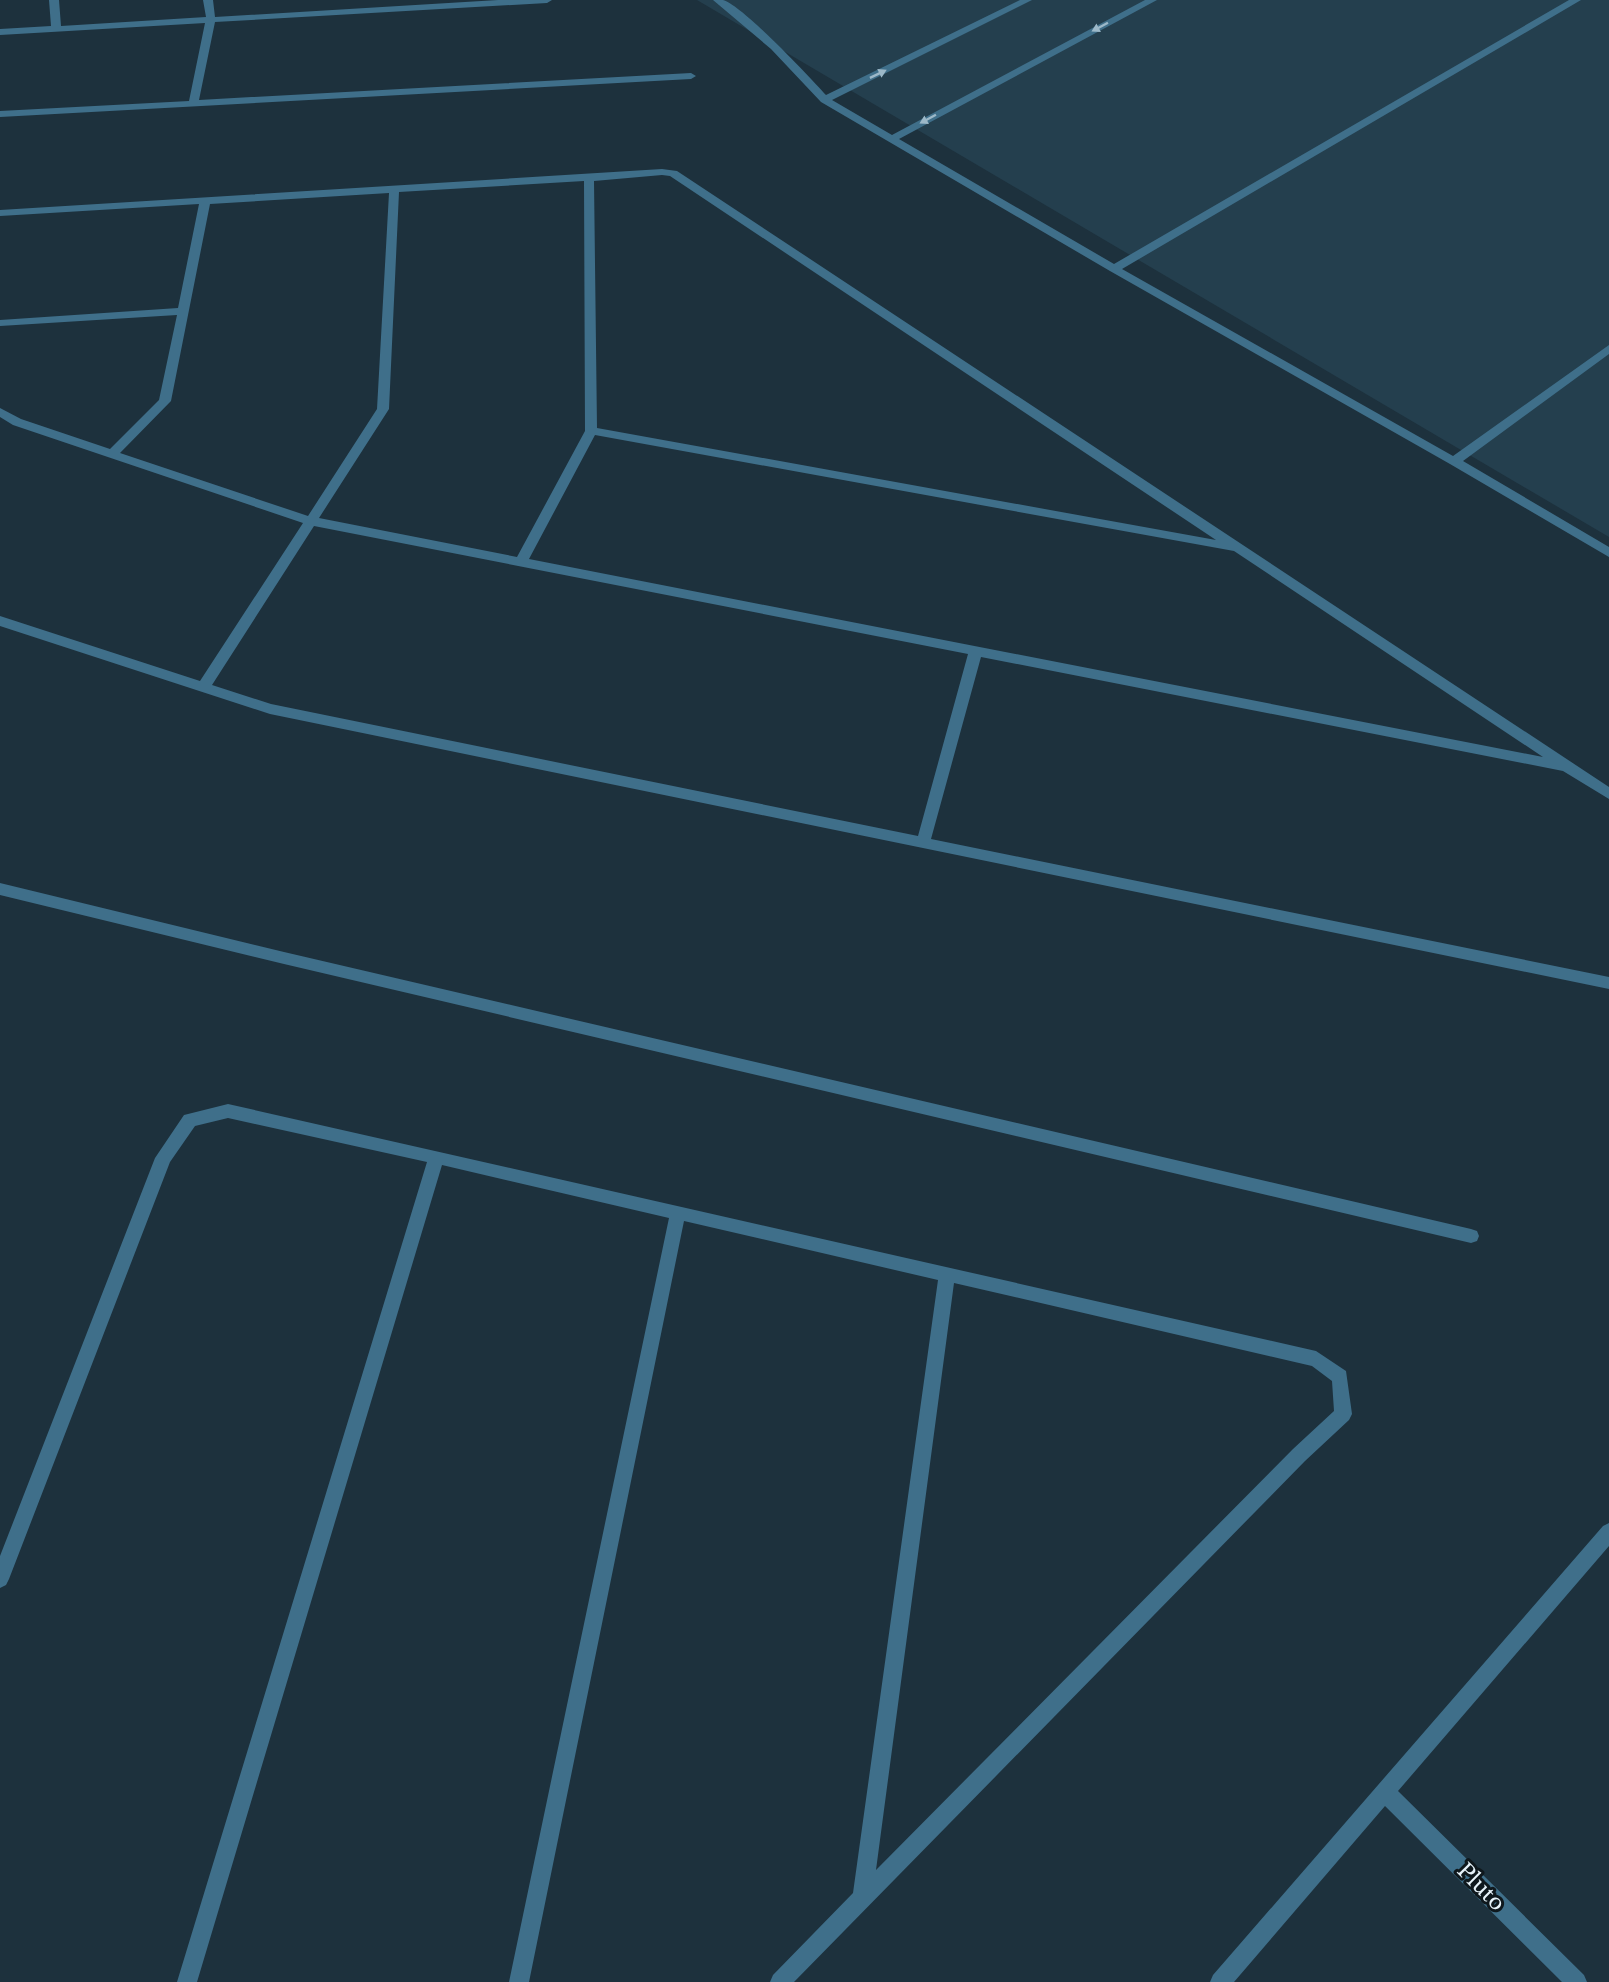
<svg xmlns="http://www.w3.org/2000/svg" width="1609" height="1982" font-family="'Libre Baskerville',serif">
  <rect width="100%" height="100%" fill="#1d313d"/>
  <polygon fill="#243f4e" points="697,0 1609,0 1609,537"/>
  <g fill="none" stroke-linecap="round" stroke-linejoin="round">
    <g fill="#3f6f8a" fill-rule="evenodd">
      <polygon points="49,0 59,0 61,26 206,17 203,0 213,0 215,17 498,0 552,0 547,3 215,22 199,100 691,73 696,76 691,79 0,117 0,111 189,101 205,23 0,35 0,29 51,26"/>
      <path d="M713,0C716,0 720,0 723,0C742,5 811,78 826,95L1020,0H1032L832,100L892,135L1145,0H1157L899,139L1114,264L1569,0H1581L1122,269L1453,456L1609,345V354L1463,461L1609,547V557L1450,464L1110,271L821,102L771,49Z"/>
      <path d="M662,169L677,171L1609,787V799L1563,771L981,657L931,839L1609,977V989L270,714L0,626V616L200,681L303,523L13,425L0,417V408L21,419L110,449L159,400L177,315L0,326V320L178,308L199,204L0,216V210ZM662,175L670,176L1216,540L597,428L594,181ZM584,181L585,431L517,557L319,518L389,409L399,192ZM389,193L377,409L308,516L120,453L171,401L210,204ZM595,435L1234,551L1543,757L529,559ZM314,526L968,654L918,836L271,704L212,685Z"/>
      <polygon points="0,883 284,952 1471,1229 1477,1231 1479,1236 1477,1241 1471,1243 284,964 0,895"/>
      <path d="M228,1104L1316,1351L1346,1371L1352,1414L1349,1420L1305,1461L794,1982H770L773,1975L853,1893L938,1280L684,1221L529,1982H509L669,1218L442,1165L197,1982H177L427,1162L228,1118L195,1126L170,1162L9,1579L6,1585L0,1588V1556L155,1158L184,1115ZM954,1283L1312,1366L1332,1381L1334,1411L1293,1449L876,1870Z"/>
      <polygon points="1609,1523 1609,1546 1398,1791 1584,1975 1587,1982 1562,1982 1385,1806 1234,1982 1210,1982 1213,1975 1603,1526"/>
    </g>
  </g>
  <defs><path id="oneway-solid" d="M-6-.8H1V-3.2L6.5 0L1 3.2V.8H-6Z" transform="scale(1.5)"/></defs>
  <g fill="#9cb8c8">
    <use href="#oneway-solid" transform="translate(1100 27) rotate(152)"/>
    <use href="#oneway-solid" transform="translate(878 74) rotate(-26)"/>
    <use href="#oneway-solid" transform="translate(928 119) rotate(152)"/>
  </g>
  <g text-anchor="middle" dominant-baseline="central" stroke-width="6" stroke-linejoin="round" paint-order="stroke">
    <g font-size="21" fill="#e8f4fb" stroke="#0f181d">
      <text transform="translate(1481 1887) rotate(45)">Pluto</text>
    </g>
  </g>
</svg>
